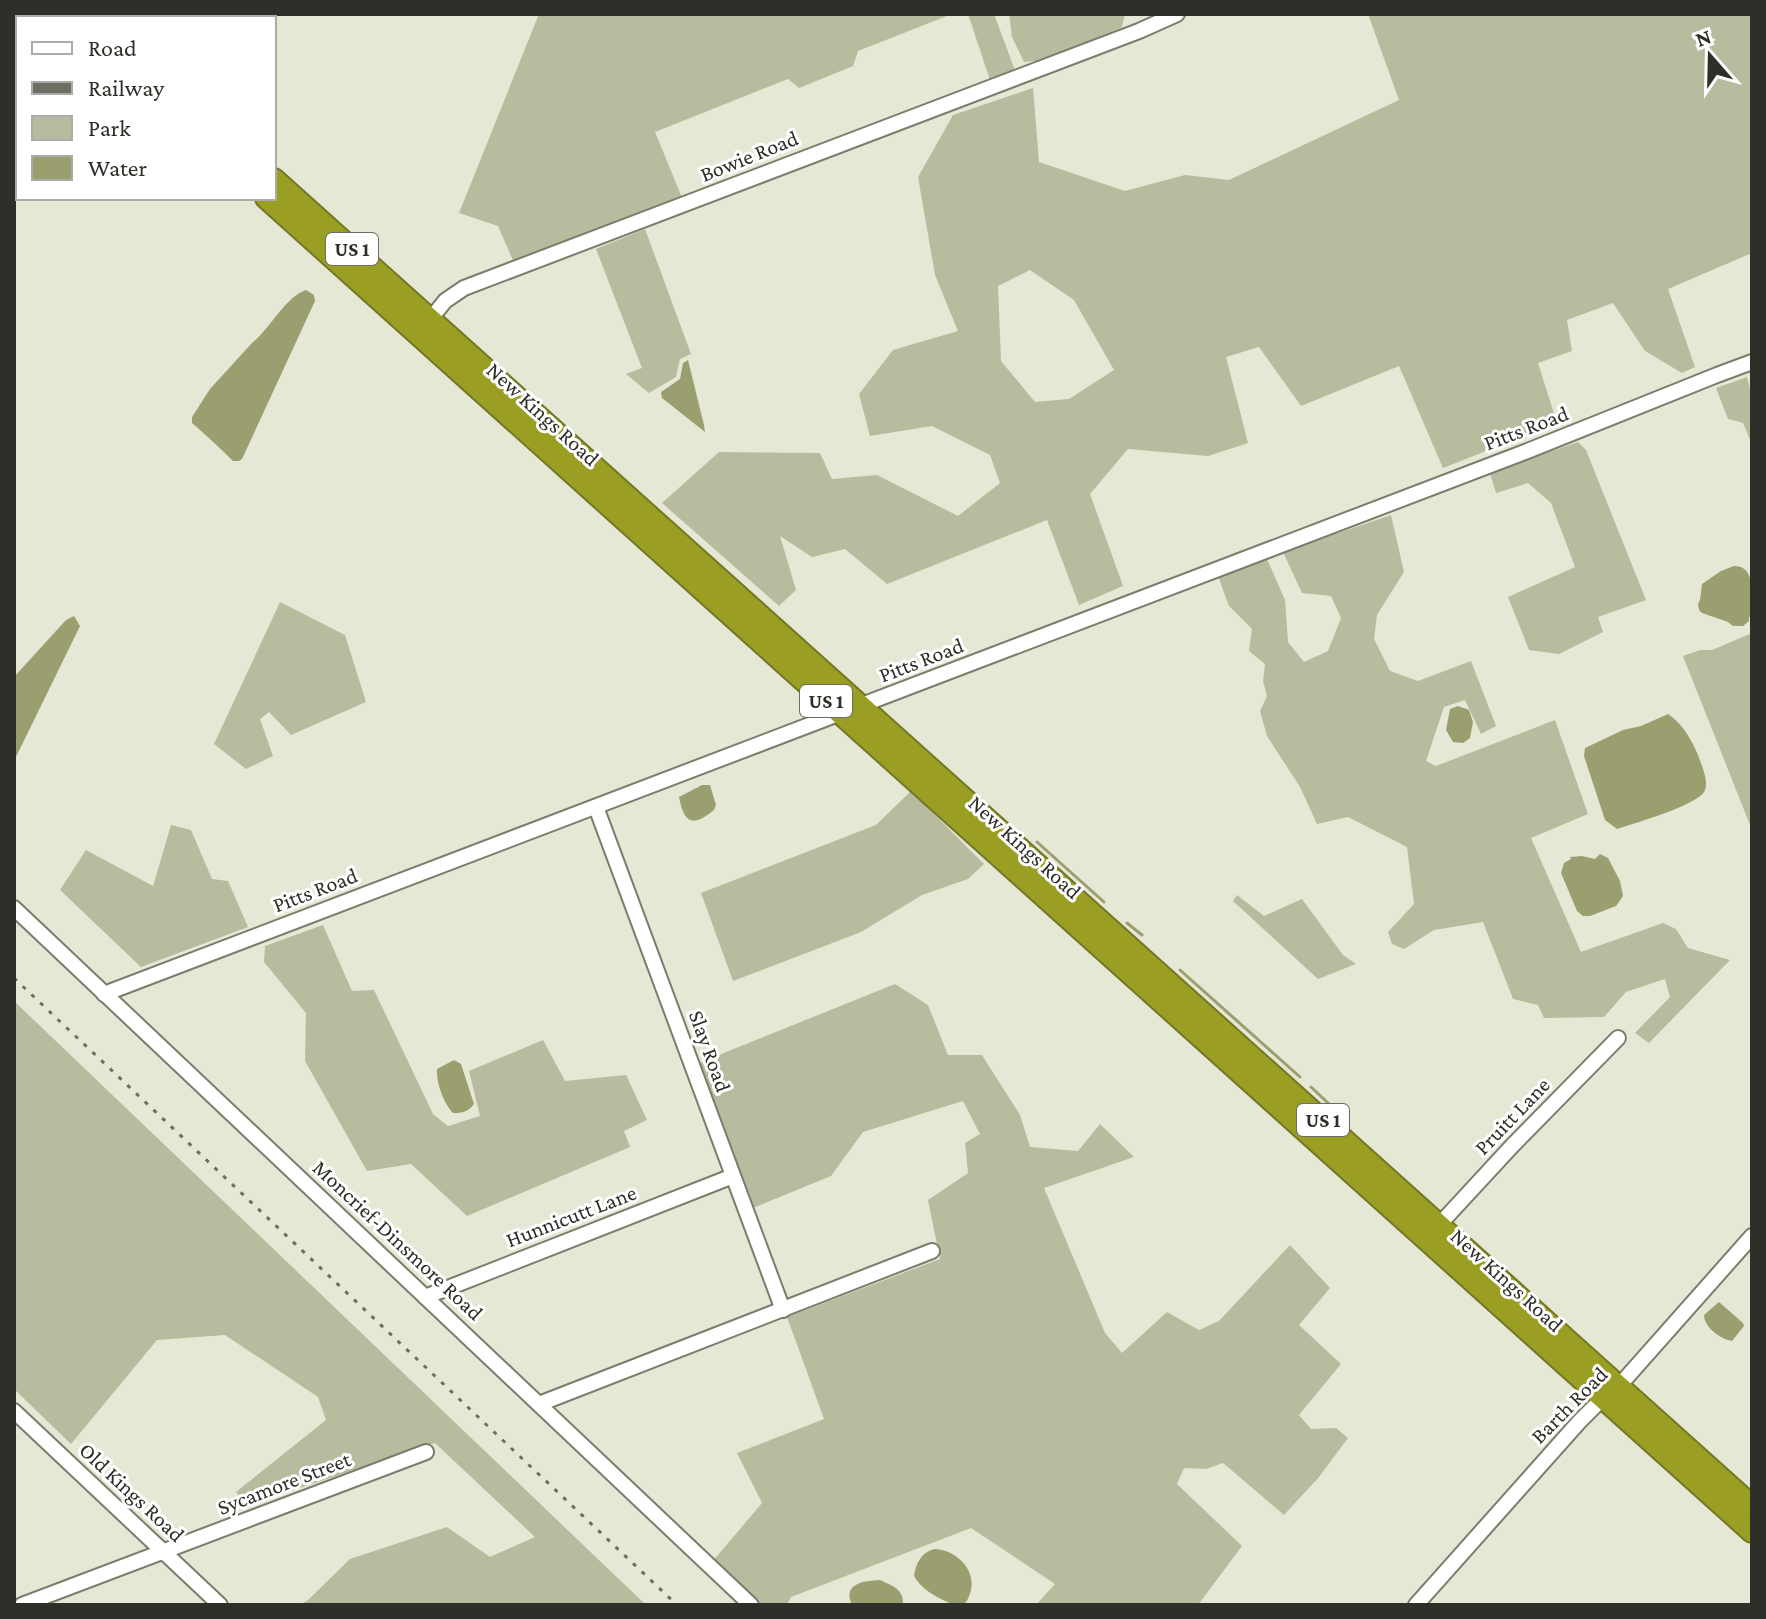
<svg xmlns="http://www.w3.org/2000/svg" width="1766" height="1619" font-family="'Crimson Pro',serif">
  <rect width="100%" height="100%" fill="#e6e8d6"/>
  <g fill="#b8bb9d" fill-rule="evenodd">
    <polygon points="539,14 952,14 858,51 853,66 799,88 788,79 655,132 683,200 515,265 498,226 459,213"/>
    <polygon points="968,14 994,14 1016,73 991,83"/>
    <polygon points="1009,14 1125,14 1122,27 1045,60 1024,62 1012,37"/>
    <path d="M1368,14H1752V253L1668,289L1695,367L1682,373L1645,351L1613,303L1567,320L1572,351L1538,363L1557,423L1443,468L1399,366L1301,406L1259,347L1226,357L1248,443L1208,456L1128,449L1090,494L1123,586L1079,605L1047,520L887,584L845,549L812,557L780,536L796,590L779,606L662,503L719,452L820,453L832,479L877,475L958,516L1000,483L990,455L932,426L870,436L859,394L893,350L958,331L935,275L918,177L953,115L1033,88L1039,162L1125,191L1185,175L1229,180L1399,100ZM1030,270L1074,300L1114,370L1069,399L1035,402L1001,361L998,286Z"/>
    <polygon points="645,229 691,354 680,359 676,377 649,393 626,374 642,368 596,249"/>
    <polygon points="1747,377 1752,397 1752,444 1743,423 1728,419 1716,388"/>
    <polygon points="1578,442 1586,450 1646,600 1598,617 1603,632 1559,654 1529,650 1508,597 1575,567 1551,503 1528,483 1496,493 1490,473"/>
    <polygon points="1391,515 1404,572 1377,615 1374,639 1390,671 1418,681 1471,661 1496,726 1481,734 1465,700 1444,707 1426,761 1436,766 1555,720 1588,814 1531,838 1581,952 1663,923 1676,929 1688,948 1730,960 1649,1043 1635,1033 1670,997 1665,979 1626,992 1604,1017 1544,1018 1538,1005 1513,999 1483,922 1434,930 1404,949 1392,944 1388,932 1414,904 1407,847 1348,817 1317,824 1300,787 1267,736 1260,711 1267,696 1263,681 1265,664 1249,651 1252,629 1229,606 1218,576 1267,559 1285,600 1288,642 1304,662 1328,651 1341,618 1331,596 1302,593 1283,552"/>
    <polygon points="280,602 345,635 366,702 291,735 269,712 260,719 273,756 246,769 214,744"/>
    <polygon points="1752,633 1752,830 1683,656 1700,650 1712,650"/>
    <polygon points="911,791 984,864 968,879 922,895 861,932 733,981 701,893 876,825"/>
    <polygon points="171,825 191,830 212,879 228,881 248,927 141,967 60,890 86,850 153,886"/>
    <polygon points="1237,895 1264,916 1302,899 1343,955 1356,964 1318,979 1233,901"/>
    <polygon points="323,925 352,991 374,990 433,1114 448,1126 480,1116 469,1071 543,1040 565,1081 626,1075 647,1120 624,1131 630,1147 467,1216 411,1164 367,1171 305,1061 306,1013 264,962 265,946"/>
    <polygon points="895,984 928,1005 948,1055 982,1055 1020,1115 1030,1147 1078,1151 1100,1124 1134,1157 1044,1188 1105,1333 1122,1353 1167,1312 1199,1330 1219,1321 1290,1245 1330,1288 1299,1325 1341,1364 1299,1415 1311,1429 1336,1428 1348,1438 1319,1477 1284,1515 1223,1463 1206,1469 1184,1468 1177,1484 1242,1546 1198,1605 1036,1605 1055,1584 971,1528 791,1597 787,1605 757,1605 712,1562 762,1503 737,1453 824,1419 787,1317 940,1259 928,1200 968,1173 965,1143 980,1134 963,1101 863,1132 831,1176 753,1208 699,1063"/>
    <polygon points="14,1001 646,1605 298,1605 307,1601 350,1559 447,1527 490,1557 535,1537 435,1443 246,1506 236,1492 326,1420 318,1397 225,1335 157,1340 71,1444 14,1389"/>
  </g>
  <g fill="#9b9f70">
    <path d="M306,290L314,295L315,301L242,459L239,461H233C220,448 206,435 192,423V417L210,389L252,343C270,329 285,297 306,290Z"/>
    <polygon points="688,360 704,425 705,432 662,398 661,392 680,379 683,363"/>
    <path d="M1734,566C1757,565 1752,600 1752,616L1749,617V621L1743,626H1733L1728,622L1702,613L1699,610L1698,604L1700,600L1702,584L1721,571Z"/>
    <polygon points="74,616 80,626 14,761 14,677 66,620"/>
    <polygon points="1458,706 1469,710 1473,722 1470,738 1463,743 1453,742 1446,730 1450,709"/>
    <path d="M1668,714C1683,724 1691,739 1698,755C1701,764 1710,782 1704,792C1695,806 1635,823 1617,829L1605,820L1584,756L1585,748L1623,730L1641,726Z"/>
    <path d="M702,785H710L716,805L714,810C692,828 684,823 679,797Z"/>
    <polygon points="1600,854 1608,858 1620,881 1623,896 1616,906 1590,916 1583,916 1577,911 1561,873 1564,863 1571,859 1570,857 1582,856 1595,859"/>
    <path d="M454,1060L461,1064L474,1104C468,1112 463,1113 453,1113C444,1104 436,1083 437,1069Z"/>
    <path d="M1719,1302L1743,1323L1744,1326L1732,1341C1720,1339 1704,1327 1704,1315Z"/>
    <path d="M934,1549C955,1549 976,1569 971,1590C969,1596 968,1603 961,1605C955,1607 948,1602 943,1600C931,1594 920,1587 914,1576C916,1563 921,1553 934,1549Z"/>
    <path d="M880,1580C893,1586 904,1589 903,1605H852C842,1583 864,1581 880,1580Z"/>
  </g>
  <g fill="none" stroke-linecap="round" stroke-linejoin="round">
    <g stroke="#9b9f70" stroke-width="3">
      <polyline points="1037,842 1104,902"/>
      <polyline points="1127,923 1142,935"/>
      <polyline points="1180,970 1300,1077"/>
      <polyline points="1311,1087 1344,1118"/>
    </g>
    <defs>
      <g id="minor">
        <polyline points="425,326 445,301 464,288 1139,31 1177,14"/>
        <polyline points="596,807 783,1310"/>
        <polyline points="14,908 751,1605"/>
        <polyline points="104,994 1525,452 1717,375 1752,362"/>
        <polyline points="1439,1225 1512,1146 1618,1038"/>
        <polyline points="425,1297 733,1176"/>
        <polyline points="539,1404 932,1251"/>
        <polyline points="14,1411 220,1605"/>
        <polyline points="22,1605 426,1452"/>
        <polyline points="1416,1605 1579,1422 1603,1398 1619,1386 1752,1236"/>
      </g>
      <g id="highway">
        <polyline points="61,14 65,18"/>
        <polyline points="90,14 94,18"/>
        <polyline points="274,179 1752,1506"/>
        <polyline points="266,198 1752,1532"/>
      </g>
    </defs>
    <use href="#minor" stroke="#7b7d6c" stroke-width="18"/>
    <use href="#highway" stroke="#747725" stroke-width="24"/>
    <use href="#minor" stroke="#fff" stroke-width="14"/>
    <use href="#highway" stroke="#9a9e23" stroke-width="20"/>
    <polyline stroke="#6d6e63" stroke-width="3" stroke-dasharray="4 8" stroke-linecap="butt" points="14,978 677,1605"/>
  </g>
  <g text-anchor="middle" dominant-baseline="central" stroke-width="6" stroke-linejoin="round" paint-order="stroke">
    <g fill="#fff" stroke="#6d6d68" stroke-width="2">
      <rect x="326" y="233" width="52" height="32" rx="6"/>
      <rect x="800" y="685" width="52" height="32" rx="6"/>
      <rect x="1297" y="1104" width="52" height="32" rx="6"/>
    </g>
    <g font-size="20" font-weight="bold" fill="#2e2f28">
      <text x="352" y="249">US 1</text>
      <text x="826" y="701">US 1</text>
      <text x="1323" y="1120">US 1</text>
    </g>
    <g font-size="22" fill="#2e2f28" stroke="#fff">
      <text transform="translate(749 156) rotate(-22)">Bowie Road</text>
      <text transform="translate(543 414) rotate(42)">New Kings Road</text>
      <text transform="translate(1526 428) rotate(-21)">Pitts Road</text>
      <text transform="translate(921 660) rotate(-21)">Pitts Road</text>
      <text transform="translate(1025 847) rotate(42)">New Kings Road</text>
      <text transform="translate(315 890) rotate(-21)">Pitts Road</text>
      <text transform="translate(710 1051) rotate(70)">Slay Road</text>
      <text transform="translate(1512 1116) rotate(-46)">Pruitt Lane</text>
      <text transform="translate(571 1216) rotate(-21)">Hunnicutt Lane</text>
      <text transform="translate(398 1240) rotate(43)">Moncrief-Dinsmore Road</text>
      <text transform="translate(1507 1280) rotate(42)">New Kings Road</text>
      <text transform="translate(1569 1405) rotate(-45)">Barth Road</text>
      <text transform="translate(284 1483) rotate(-21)">Sycamore Street</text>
      <text transform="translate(132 1492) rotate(43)">Old Kings Road</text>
    </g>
  </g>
  <rect width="1766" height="1619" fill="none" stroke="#2e2f28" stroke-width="32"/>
  <rect x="16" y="16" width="260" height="184" fill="#ffffff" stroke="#abaca9" stroke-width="2"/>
  <rect x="32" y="42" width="40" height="12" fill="#ffffff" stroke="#abaca9" stroke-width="2"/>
  <text x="88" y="56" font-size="24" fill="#2e2f28">Road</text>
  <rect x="32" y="82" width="40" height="12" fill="#6d6e63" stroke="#abaca9" stroke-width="2"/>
  <text x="88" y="96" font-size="24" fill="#2e2f28">Railway</text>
  <rect x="32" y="116" width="40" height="24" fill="#b8bb9d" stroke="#abaca9" stroke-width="2"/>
  <text x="88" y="136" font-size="24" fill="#2e2f28">Park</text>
  <rect x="32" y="156" width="40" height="24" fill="#9b9f70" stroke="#abaca9" stroke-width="2"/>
  <text x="88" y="176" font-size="24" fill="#2e2f28">Water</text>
  <g transform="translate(1710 56) rotate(340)" stroke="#ffffff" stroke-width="6" paint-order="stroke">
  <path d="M0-6L14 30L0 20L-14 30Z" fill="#2e2f28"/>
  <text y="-12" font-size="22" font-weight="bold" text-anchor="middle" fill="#2e2f28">N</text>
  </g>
</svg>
